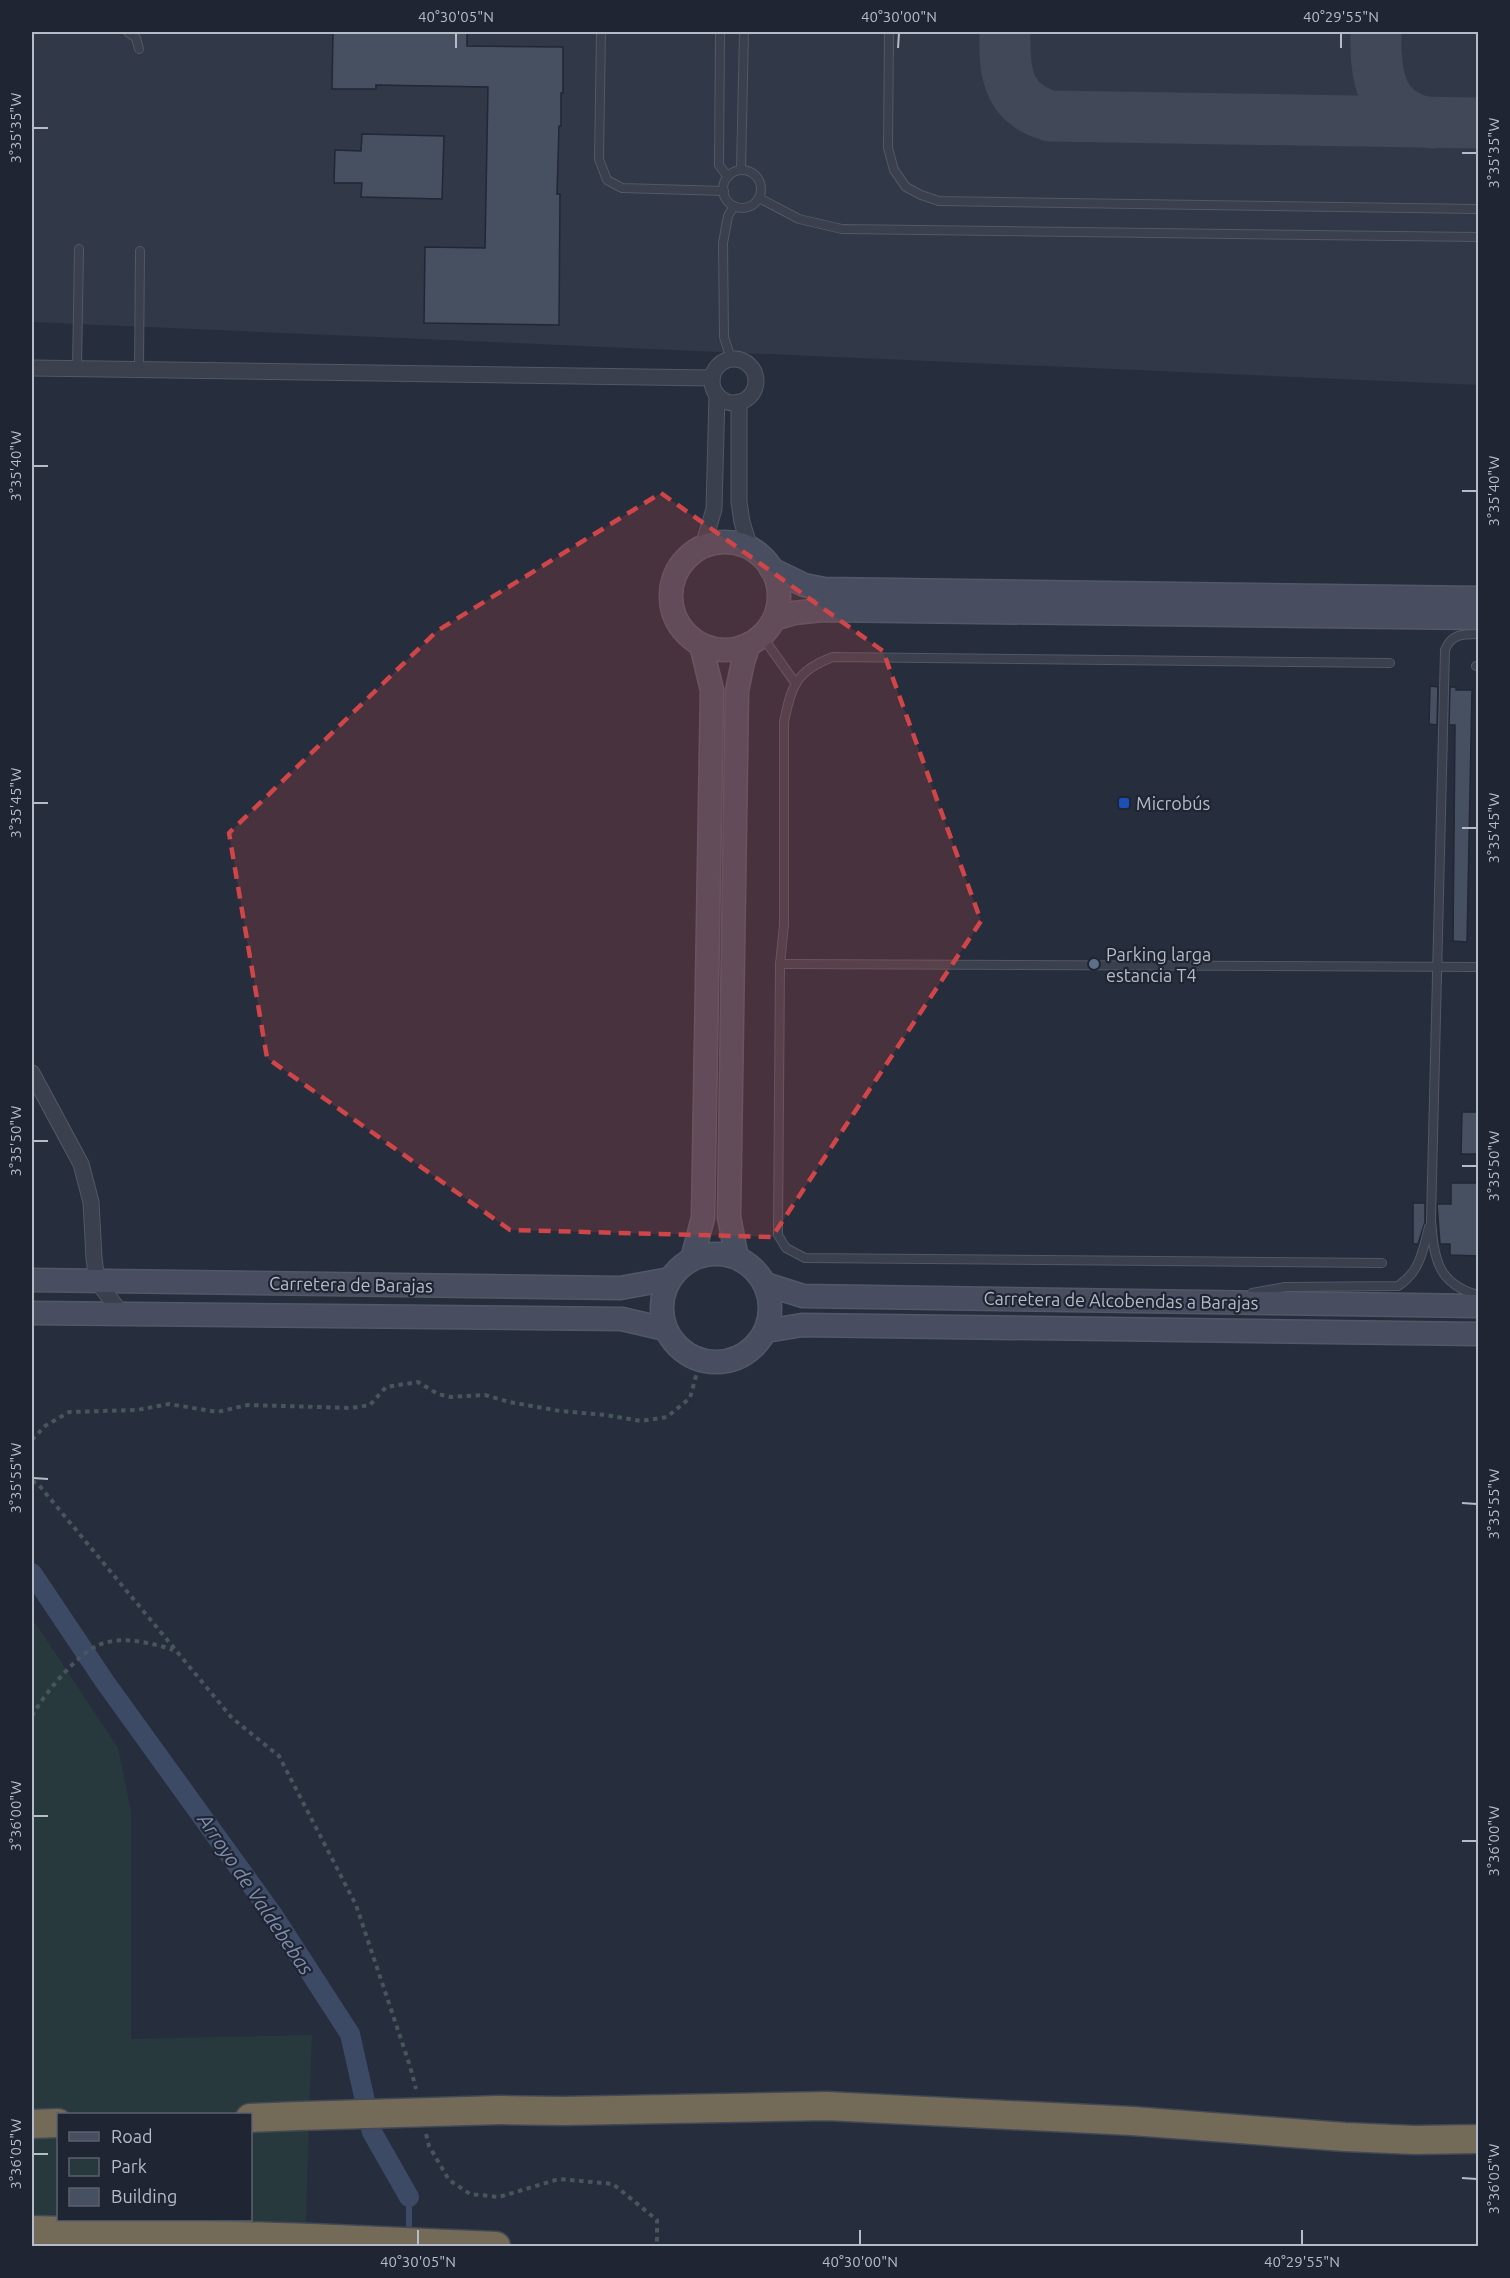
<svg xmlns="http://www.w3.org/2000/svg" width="1510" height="2278" font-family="Ubuntu,sans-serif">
  <rect width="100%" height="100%" fill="#262d3d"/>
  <polygon fill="#313847" points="32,32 1478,32 1478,385 32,322"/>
  <path fill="#28393e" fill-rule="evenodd" d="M32,1618L118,1748L131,1811V2039L312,2035L305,2246H32ZM58,2114H250V2220H58Z"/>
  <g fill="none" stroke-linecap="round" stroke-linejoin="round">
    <polyline stroke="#3c4a65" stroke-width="6" points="409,2197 409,2234"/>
    <polyline stroke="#3c4a65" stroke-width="20" points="32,1573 105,1682 273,1915 350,2034 372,2132 409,2197"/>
    <g stroke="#414858" stroke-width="51">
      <path d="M1005,32C1004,70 1006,104 1051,116L1478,123"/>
      <path d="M1376,32C1375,74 1379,116 1432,123"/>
    </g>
  </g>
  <g fill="#475061" stroke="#212734" stroke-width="1.5">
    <polygon points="333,32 467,32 467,46 563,47 563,93 561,93 561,126 559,126 557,194 560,194 559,325 424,323 425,247 485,248 488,87 376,85 376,89 332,89"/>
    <polygon points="362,134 444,136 442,199 361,197 362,183 334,183 335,150 361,151"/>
    <polygon points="1430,686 1438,687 1437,725 1429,724"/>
    <polygon points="1450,687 1456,687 1456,690 1472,690 1467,942 1453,941 1455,725 1449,725"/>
    <polygon points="1462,1112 1479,1112 1479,1154 1461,1154"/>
    <polygon points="1451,1183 1479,1183 1479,1256 1450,1255 1450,1244 1440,1244 1437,1204 1451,1204"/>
    <polygon points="1413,1203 1425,1203 1425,1222 1418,1244 1413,1244"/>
  </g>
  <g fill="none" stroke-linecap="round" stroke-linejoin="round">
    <defs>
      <g id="lane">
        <polyline points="128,32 136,38 139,49"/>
        <polyline points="601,32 599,159 607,180 622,188 724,191"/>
        <polyline points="720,32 719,165 728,177"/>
        <polyline points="889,32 888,148 894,170 906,187 921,195 939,201 1478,209"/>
        <polyline points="741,170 744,32"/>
        <circle cx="742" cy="189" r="19"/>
        <polyline points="759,198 799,219 842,229 1478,237"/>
        <polyline points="731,359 724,337 723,243 728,216 734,206"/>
        <polyline points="77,369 79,249"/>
        <polyline points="139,370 140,251"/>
        <path d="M1478,634C1463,634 1451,634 1445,650L1431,1220C1434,1258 1437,1284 1478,1295"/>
        <polyline points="762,636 796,684"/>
        <polyline points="1476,666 1478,666"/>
        <polyline points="780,964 1478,967"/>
        <path d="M1382,1263L805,1258L786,1248L778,1235L780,964L784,925V722C791,686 797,670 833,657L1390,663"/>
        <path d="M1252,1293L1285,1287L1398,1286C1420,1272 1423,1250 1429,1227"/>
      </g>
      <g id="street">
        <circle cx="734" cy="381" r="22"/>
        <polyline points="32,368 712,378"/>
        <polyline points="739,402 739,502 742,522 750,548"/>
        <polyline points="703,546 714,509 717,395"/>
        <polyline points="32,1073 81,1164 91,1202 94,1258 97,1281 121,1313"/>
      </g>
      <g id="secondary">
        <circle cx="725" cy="596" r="54"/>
        <polyline points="771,569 804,585 824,589 1478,598"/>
        <polyline points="774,619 794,613 822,610 1478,618"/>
        <circle cx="716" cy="1308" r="54"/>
        <polyline points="737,1258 729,1217 737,691 743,662 749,644"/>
        <polyline points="692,1259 703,1218 712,690 701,645"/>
        <polyline points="32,1280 620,1288 670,1279"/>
        <polyline points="765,1284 803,1296 1478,1306"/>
        <polyline points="32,1313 622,1319 665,1329"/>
        <polyline points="766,1331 802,1325 1478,1334"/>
      </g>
      <g id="highway">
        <polyline points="500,2110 563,2111 826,2106 1132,2121 1345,2137 1415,2140 1478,2139"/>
        <polyline points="250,2118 299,2116"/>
        <polyline points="32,2124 58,2123"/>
        <polyline points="32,2230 312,2238 496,2246"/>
      </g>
    </defs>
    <use href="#lane" stroke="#525865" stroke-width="10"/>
    <use href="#street" stroke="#525865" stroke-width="17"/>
    <use href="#secondary" stroke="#525865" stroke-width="25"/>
    <use href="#highway" stroke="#424855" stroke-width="31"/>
    <g stroke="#46565b" stroke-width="4" stroke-dasharray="4.5 4.5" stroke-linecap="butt">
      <polyline points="32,1440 45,1426 69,1412 137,1410 169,1404 217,1412 248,1405 352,1408 370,1405 386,1387 418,1382 438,1394 451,1397 485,1395 509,1402 560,1411 606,1415 641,1421 667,1417 690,1398 700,1361"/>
      <polyline points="32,1481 38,1484 232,1718 279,1756 356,1905 410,2066 416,2089"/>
      <path d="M32,1716C45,1693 75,1656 99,1645C120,1635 153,1643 173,1650"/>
      <polyline points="32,1865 32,1870"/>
      <polyline points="426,2134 429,2146 449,2180 470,2194 499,2197 559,2179 613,2184 657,2220 657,2246"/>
    </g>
    <use href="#lane" stroke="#3a404d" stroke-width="8"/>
    <use href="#street" stroke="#3a404d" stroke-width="15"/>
    <use href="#secondary" stroke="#484e60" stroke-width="22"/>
    <use href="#highway" stroke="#736b57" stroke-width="28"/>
    <defs>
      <polyline id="highway-bridge" points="299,2116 500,2110"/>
    </defs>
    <use href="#highway-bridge" stroke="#424855" stroke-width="31" stroke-linecap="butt"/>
    <use href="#highway-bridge" stroke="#736b57" stroke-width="28"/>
  </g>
  <path fill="#d04548" fill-opacity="0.2" stroke="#d04548" stroke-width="4.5" stroke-dasharray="12 8" stroke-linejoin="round" d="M661,493L883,651L981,921L772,1237L510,1230L267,1058L229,833L437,631Z"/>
  <path fill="none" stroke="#b6bbc8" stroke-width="2" d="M456,48V33M898,48L899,33M1341,48V33M33,128H48M1462,153H1477M33,466H48M1462,491H1477M33,803H48M1462,828H1477M33,1141H48M1462,1166H1477M33,1478L48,1479M1462,1503L1477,1504M33,1816H48M1462,1841H1477M33,2154H48M1462,2178L1477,2179M418,2245V2230M860,2245V2230M1302,2245V2230"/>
  <rect fill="#1a4fb4" stroke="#1f2532" stroke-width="2" x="1118" y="797" width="12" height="12" rx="3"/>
  <circle fill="#5c6f8a" stroke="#1f2532" stroke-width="2" cx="1094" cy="964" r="6"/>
  <g text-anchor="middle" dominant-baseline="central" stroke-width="4.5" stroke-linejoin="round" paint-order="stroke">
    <g font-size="18" fill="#b6bbc8" stroke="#1f2532" text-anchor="start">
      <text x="1136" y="803">Microbús</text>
      <text x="1106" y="954">Parking larga<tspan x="1106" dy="21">estancia T4</tspan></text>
    </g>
    <g font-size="18" fill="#b6bbc8" stroke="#1f2532">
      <text transform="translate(351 1284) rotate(1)">Carretera de Barajas</text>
      <text transform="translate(1121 1300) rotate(1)">Carretera de Alcobendas a Barajas</text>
    </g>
    <g font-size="20" font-style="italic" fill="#7f8eae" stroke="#1f2532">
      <text transform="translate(256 1894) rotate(56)">Arroyo de Valdebebas</text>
    </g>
  </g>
  <rect width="1510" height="2278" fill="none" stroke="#1f2532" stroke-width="66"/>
  <rect x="57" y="2113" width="195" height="108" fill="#1f2532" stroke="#5b616e" stroke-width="1.5"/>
  <rect x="69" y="2132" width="30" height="9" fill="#484e60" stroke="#5b616e" stroke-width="1.5"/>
  <text x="111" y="2143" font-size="18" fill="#b6bbc8">Road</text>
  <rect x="69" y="2158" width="30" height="18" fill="#28393e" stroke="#5b616e" stroke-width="1.5"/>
  <text x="111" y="2173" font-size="18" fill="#b6bbc8">Park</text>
  <rect x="69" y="2188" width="30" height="18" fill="#475061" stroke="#5b616e" stroke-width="1.5"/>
  <text x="111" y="2203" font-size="18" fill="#b6bbc8">Building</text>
  <rect x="33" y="33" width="1444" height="2212" fill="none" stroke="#b6bbc8" stroke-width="2"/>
  <g font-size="15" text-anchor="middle" fill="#b6bbc8">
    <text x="456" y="22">40°30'05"N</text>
    <text x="899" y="22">40°30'00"N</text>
    <text x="1341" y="22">40°29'55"N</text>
    <text transform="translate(16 128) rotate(-90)" y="5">3°35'35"W</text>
    <text transform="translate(1494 153) rotate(-90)" y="5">3°35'35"W</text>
    <text transform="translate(16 466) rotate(-90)" y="5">3°35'40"W</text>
    <text transform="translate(1494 491) rotate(-90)" y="5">3°35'40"W</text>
    <text transform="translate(16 803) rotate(-90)" y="5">3°35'45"W</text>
    <text transform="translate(1494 828) rotate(-90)" y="5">3°35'45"W</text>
    <text transform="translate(16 1141) rotate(-90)" y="5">3°35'50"W</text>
    <text transform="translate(1494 1166) rotate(-90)" y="5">3°35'50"W</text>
    <text transform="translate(16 1478) rotate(-90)" y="5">3°35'55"W</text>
    <text transform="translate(1494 1504) rotate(-90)" y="5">3°35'55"W</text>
    <text transform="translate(16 1816) rotate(-90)" y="5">3°36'00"W</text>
    <text transform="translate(1494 1841) rotate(-90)" y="5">3°36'00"W</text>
    <text transform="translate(16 2154) rotate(-90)" y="5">3°36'05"W</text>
    <text transform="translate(1494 2179) rotate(-90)" y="5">3°36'05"W</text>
    <text x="418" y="2267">40°30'05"N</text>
    <text x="860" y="2267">40°30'00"N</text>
    <text x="1302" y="2267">40°29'55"N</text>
  </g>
</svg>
